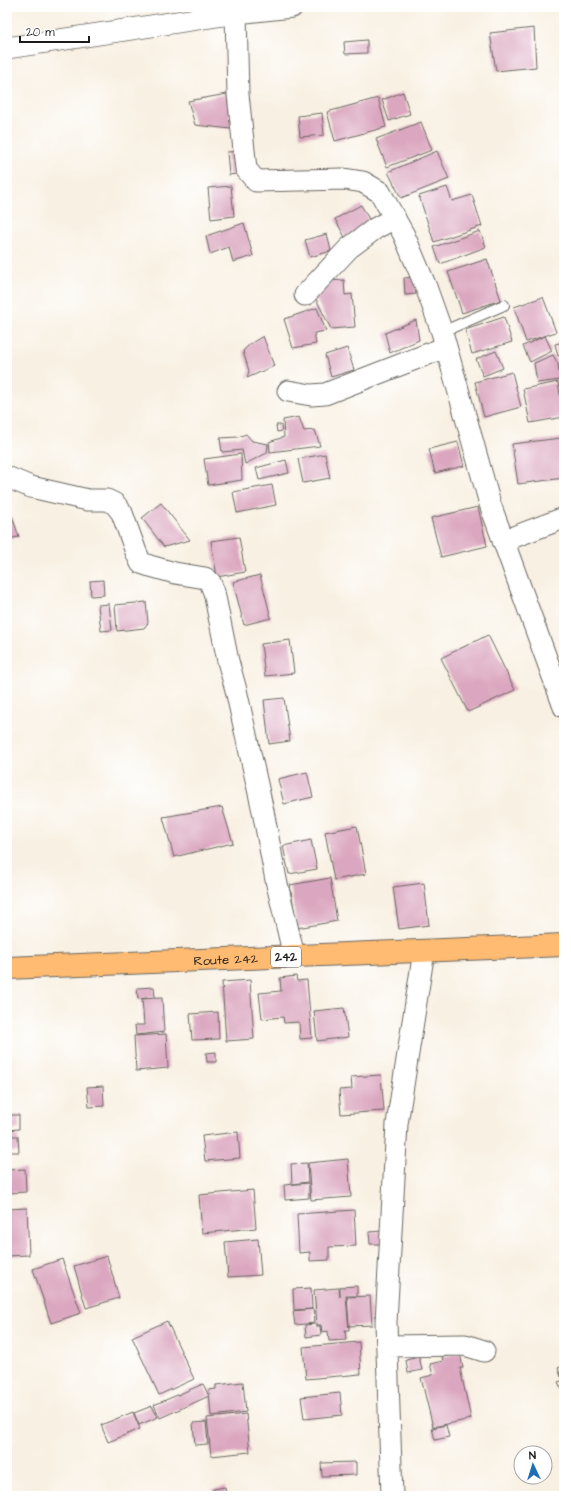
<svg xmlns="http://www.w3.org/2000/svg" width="571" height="1503" font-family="'Architects Daughter',sans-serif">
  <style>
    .building { fill: #dba7c0 }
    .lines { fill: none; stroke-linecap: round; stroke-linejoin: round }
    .lane-casing { stroke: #696661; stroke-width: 12 }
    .street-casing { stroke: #696661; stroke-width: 23 }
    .primary-casing { stroke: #696661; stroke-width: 24 }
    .lane { stroke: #fff; stroke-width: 10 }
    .street { stroke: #fff; stroke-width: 21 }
    .primary { stroke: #febb71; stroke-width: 22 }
    .labels { text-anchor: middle; stroke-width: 4; stroke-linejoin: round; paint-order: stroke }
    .shield { fill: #fff; stroke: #606060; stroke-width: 1 }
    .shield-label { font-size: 12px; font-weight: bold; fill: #1c1c1c }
    .street-label { font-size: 13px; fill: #1c1c1c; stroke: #fff }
  </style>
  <rect width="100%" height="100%" fill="#fff"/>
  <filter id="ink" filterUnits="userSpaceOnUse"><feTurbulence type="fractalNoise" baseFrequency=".025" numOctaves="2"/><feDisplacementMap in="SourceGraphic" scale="8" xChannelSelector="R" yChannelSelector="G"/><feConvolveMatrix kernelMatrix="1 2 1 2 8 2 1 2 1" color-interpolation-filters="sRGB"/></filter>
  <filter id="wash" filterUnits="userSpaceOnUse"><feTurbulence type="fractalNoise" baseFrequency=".012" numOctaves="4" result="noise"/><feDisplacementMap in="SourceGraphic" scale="16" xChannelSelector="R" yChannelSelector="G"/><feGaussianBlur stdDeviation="0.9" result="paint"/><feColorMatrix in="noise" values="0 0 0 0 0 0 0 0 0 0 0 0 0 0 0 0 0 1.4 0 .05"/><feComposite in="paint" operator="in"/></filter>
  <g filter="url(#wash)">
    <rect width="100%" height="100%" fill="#f8f0e2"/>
    <g id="blocks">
      <path class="building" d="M534 28 536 67 496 71 490 33Z
        M367 40V53L345 54 344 42Z
        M403 92 410 114 389 121 382 100Z
        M227 94 231 129 195 125 188 101Z
        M378 98 386 127 335 141 327 112Z
        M322 113 324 135 300 137 298 116Z
        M421 122 432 150 387 167 376 139Z
        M243 151 245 173 229 175 227 152Z
        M437 151 449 179 401 198 388 172Z
        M231 186 234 216 211 219 208 188Z
        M447 187 452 201 472 195 482 226 434 242 419 196Z
        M361 205 373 226 347 241 335 219Z
        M244 223 253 256 233 262 229 247 210 254 206 236Z
        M480 231 486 247 440 264 434 247Z
        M327 234 331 251 310 257 305 240Z
        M487 259 501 300 462 313 448 272Z
        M414 277 416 294 405 295 404 278Z
        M344 280 345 295 352 294 355 327 331 329 316 299 327 281Z
        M543 297 556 332 526 342 514 307Z
        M317 308 326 331 314 333 316 344 293 348 284 319Z
        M504 317 512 342 472 354 465 330Z
        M416 320 419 340 390 353 385 333Z
        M263 336 274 366 247 378 249 371 243 351 250 344Z
        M545 336 552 351 530 362 523 346Z
        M564 342V354L558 356 555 344Z
        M347 348 354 370 331 377 325 355Z
        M496 351 503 368 483 376 476 359Z
        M553 355 558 364 560 380 537 383 534 363Z
        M512 372 521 407 484 417 475 382Z
        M558 382 564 417 530 423 523 389Z
        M299 417 304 431 315 430 320 446 270 452 269 442 284 437 283 420Z
        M276 425H281L282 431 277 432Z
        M246 434 252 441 268 444 267 453 245 464 242 450 222 452 220 438 238 437Z
        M561 438 564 460V478L518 484 512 444Z
        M458 442 464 466 435 473 429 449Z
        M241 454 242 480 208 485 204 459Z
        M325 454 330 478 303 483 298 459Z
        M286 460 289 473 259 480 256 468Z
        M272 485 276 505 237 513 233 492Z
        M161 503 190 540 164 547 142 518Z
        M478 507 487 546 441 557 431 518Z
        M12 516 19 537 7 539V518Z
        M239 537 245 572 217 577 211 541Z
        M260 575 271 618 244 625 233 582Z
        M103 580 104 595 91 596 90 581Z
        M146 602 148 623 144 628 117 631 115 605Z
        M109 604 112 630 101 631 98 605Z
        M488 635 515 690 468 712 441 658Z
        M290 640 294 673 265 676 261 644Z
        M284 698 290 741 269 744 264 700Z
        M307 772 313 797 284 804 278 779Z
        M222 807 233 843 174 857 163 817Z
        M357 826 366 874 334 880 325 832Z
        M311 840 317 869 289 874 283 846Z
        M330 878 337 921 297 928 290 885Z
        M424 883 429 925 399 929 393 887Z
        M296 976 297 981 307 980 312 1038 300 1039 299 1022 284 1023 283 1017 262 1019 259 993 281 991 280 978Z
        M250 980 254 1039 226 1041 222 982Z
        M154 987 155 997 138 999 137 988Z
        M162 998 164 1032 136 1035 135 1025H144L142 999Z
        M344 1008 348 1037 317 1041 314 1011Z
        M218 1012 219 1039 192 1040 190 1014Z
        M7 1027H8L11 1067H7Z
        M166 1034 168 1068 136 1071 134 1036Z
        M216 1052V1062H207L206 1053Z
        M381 1075 384 1111 341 1114 339 1090 352 1089 351 1077Z
        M103 1086 104 1106 89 1107 87 1087Z
        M7 1115H19V1129L8 1130Z
        M238 1132 240 1158 205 1161 202 1136Z
        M7 1136H18L19 1152H7Z
        M348 1159 351 1197 311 1200 308 1163Z
        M307 1163 308 1182 292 1184 291 1164Z
        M25 1169 26 1192 9 1193 8 1170Z
        M309 1183V1198L285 1200 284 1185Z
        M253 1190 256 1228 202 1233 199 1195Z
        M27 1208 29 1255 7 1256V1209Z
        M354 1210 356 1246 329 1247V1260L310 1261V1252L299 1253 297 1214Z
        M382 1231V1244H370L369 1232Z
        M258 1239 261 1275 228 1277 225 1242Z
        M107 1256 119 1298 86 1308 74 1266Z
        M62 1259 81 1313 51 1323 33 1269Z
        M357 1286V1296H346L349 1330H345L346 1340 329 1341 328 1331 322 1332 321 1325H317L314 1290 339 1288 340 1297V1287Z
        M311 1288 312 1309 294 1310 293 1289Z
        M370 1296 372 1325 349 1326 347 1297Z
        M313 1309 314 1323 295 1325 293 1311Z
        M167 1321 194 1379 159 1395 132 1337Z
        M316 1324V1326H320L321 1335 306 1337 305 1325Z
        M359 1342 361 1374 306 1379 303 1347Z
        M460 1353 463 1368H460L471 1419 433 1427 421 1378 433 1375 430 1364 443 1361 442 1357Z
        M419 1357 422 1370 408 1373 406 1360Z
        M564 1365V1375L561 1377 558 1368Z
        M564 1380V1394L558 1382Z
        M243 1382 246 1412 211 1416 209 1390 216 1389V1385Z
        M203 1384 209 1396 160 1418 154 1405Z
        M340 1393 342 1415 304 1419 301 1397Z
        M152 1406 158 1417 139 1425 134 1413Z
        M133 1412 140 1429 108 1442 101 1425Z
        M246 1414 250 1452 211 1456 207 1418Z
        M206 1422 208 1444 195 1445 193 1423Z
        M446 1425 449 1437 435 1440 432 1428Z
        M356 1462V1475L322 1476 321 1463Z
        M225 1487 226 1496H214L213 1489Z
        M564 1493V1496H548V1494Z"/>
    </g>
  </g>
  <g filter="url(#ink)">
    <use href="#blocks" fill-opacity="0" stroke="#696661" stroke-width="1"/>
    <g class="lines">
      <g class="lane-casing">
        <path id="lane" d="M442 332 504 305"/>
      </g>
      <g class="street-casing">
        <path id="street" d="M236 13 238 94 246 169 256 181 344 179 363 182 380 192 404 235 426 287 442 332 490 504 564 707
          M7 48 236 13 292 7
          M305 295 349 248 376 228 395 218
          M288 391 311 395 325 394 446 347
          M7 477 31 487 88 500H107L115 504 122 513 136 552 141 563 150 566 175 573 205 578 210 582 214 592 228 661 236 690 263 811 276 880 294 956
          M503 541 564 518
          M387 1346 465 1345 484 1351
          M392 1496 386 1322 397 1124 424 951"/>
      </g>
      <g class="primary-casing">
        <g id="primary">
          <path id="s1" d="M7 968 564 945"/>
        </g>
      </g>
      <use href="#lane" class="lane"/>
      <use href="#street" class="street"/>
      <use href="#primary" class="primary"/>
    </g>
  </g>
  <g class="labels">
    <rect class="shield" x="271" y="947" width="30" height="20" rx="3"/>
    <g class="shield-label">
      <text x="286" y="961">242</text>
    </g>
    <g class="street-label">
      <text dy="5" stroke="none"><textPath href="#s1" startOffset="219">Route 242</textPath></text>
    </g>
  </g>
  <rect width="571" height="1503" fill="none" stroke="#fff" stroke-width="24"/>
  <g transform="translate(533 1465) rotate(356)"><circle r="19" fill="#ffffff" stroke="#a4a4a4"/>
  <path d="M0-3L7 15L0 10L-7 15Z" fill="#1f6fb2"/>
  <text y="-6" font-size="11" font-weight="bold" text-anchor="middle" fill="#1c1c1c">N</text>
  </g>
  <path d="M20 36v6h69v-6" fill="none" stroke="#1c1c1c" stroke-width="2"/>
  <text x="26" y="36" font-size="12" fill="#1c1c1c" stroke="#ffffff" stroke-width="3" paint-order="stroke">20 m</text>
</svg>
